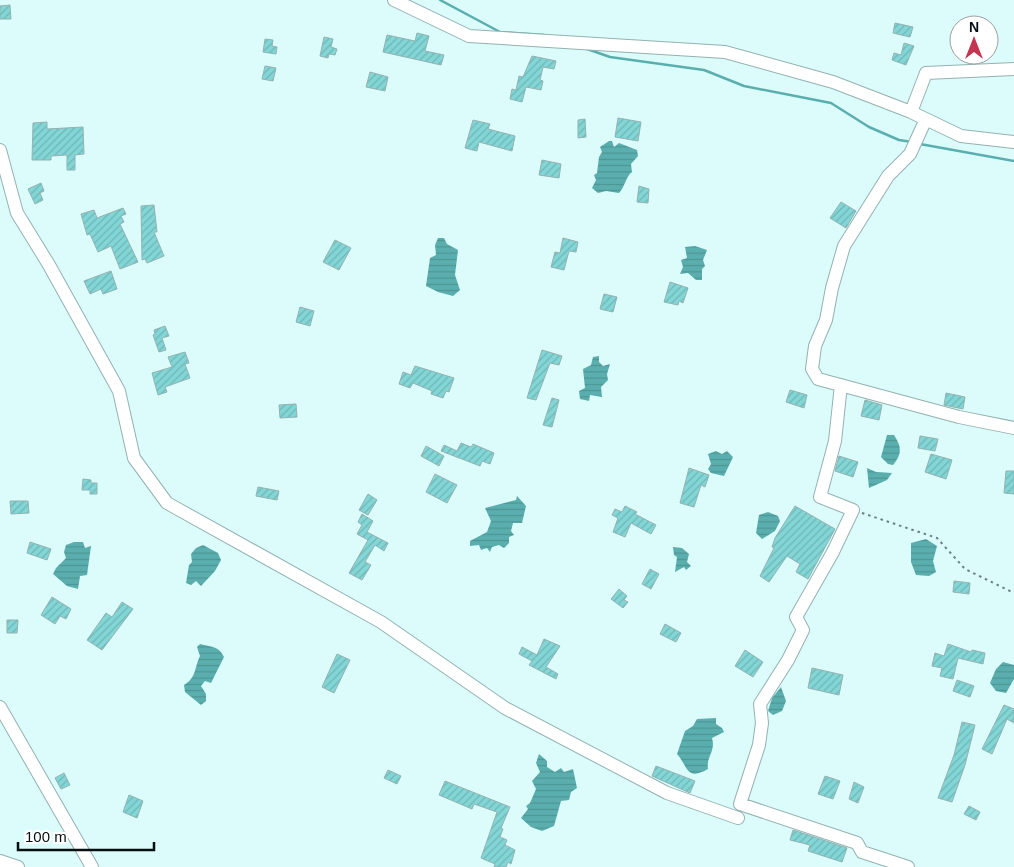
<svg xmlns="http://www.w3.org/2000/svg" width="1014" height="867" font-family="Helvetica,sans-serif">
  <style>
    .water { fill: url(#water-rules) }
    .lines { fill: none; stroke-linecap: round; stroke-linejoin: round }
    .stream { stroke: #5aafae; stroke-width: 2.5 }
    .building { fill: url(#building-hatch); stroke: #93b2b1 }
    .minor-casing { stroke: #93b2b1; stroke-width: 14 }
    .path { stroke: #6a7f7e; stroke-width: 2; stroke-dasharray: 2.5 4; stroke-linecap: butt }
    .minor { stroke: #fff; stroke-width: 12 }
  </style>
  <defs>
    <pattern id="water-rules" width="6" height="5" patternUnits="userSpaceOnUse" patternTransform="scale(1.25)"><rect width="6" height="5" fill="#5aafae"/><path d="M0 2.5h6" fill="none" stroke="#4d9594"/></pattern>
    <pattern id="building-hatch" width="6" height="6" patternUnits="userSpaceOnUse" patternTransform="scale(1.25)"><rect width="6" height="6" fill="#82d6d5"/><path d="M-1 1l2-2M0 6l6-6M5 7l2-2" fill="none" stroke="#6fb6b6"/></pattern>
  </defs>
  <rect width="100%" height="100%" fill="#dbfcfb"/>
  <path class="water" d="M609 141H612L614 147 619 143 637 150 638 156 631 164 632 172C626 176 625 187 619 193L606 191 598 193 592 188 596 180 594 175 597 173 599 157 602 152 600 147Z
    M438 238H444L447 244 458 250 455 275 460 290 453 296 438 292 426 286 430 258 436 255 435 245Z
    M695 246 707 250 703 260 705 266 702 269V280H696L688 273 680 274 683 267 681 260 687 258 685 247Z
    M599 356V362L603 366 610 364 607 374 608 380 601 387 602 397 590 395 589 401 580 399 579 391 585 388 583 369 591 365 593 357Z
    M887 435H894C902 447 902 454 893 465L888 464 881 457Z
    M716 451 722 454 727 451 733 457 724 476 711 473 708 469 711 464 708 454Z
    M867 468 876 472 892 473 887 480 869 488Z
    M517 496 526 506 522 523H513L511 531 514 535 509 537V543L504 548 499 545 492 547 490 552 487 548 481 550 479 545 470 546V541L487 532 491 521 485 508 516 500Z
    M768 512 778 516 780 521 775 531 762 539 756 533 759 515Z
    M926 539 937 546 933 561 936 572 929 576 916 575 911 562V543Z
    M74 542H83L85 548 91 546 87 575 80 576 78 589 67 586 53 574 56 568 66 558 64 552 66 545Z
    M203 545 218 553 221 560 215 571 201 586 196 581 191 585 186 583 189 565 192 562 191 554 196 548Z
    M673 547 682 548 689 554 687 562 691 566 686 570 684 567 675 572 677 557 674 555Z
    M200 644C211 647 219 646 224 657L211 683 205 681 201 686 206 694V701L201 705 185 692 184 685C197 677 194 668 200 656L197 647Z
    M1003 662 1014 665V679L1006 693 996 691 990 683 996 669Z
    M781 687 786 701 782 711 773 715 768 711 772 698Z
    M716 718V724L722 728 724 732 712 738C716 751 706 757 708 769 686 781 689 768 677 754L685 731 693 726 697 719Z
    M539 754 547 761V767L555 772 561 768 564 772 573 769 577 788 571 792 569 800 561 801 554 826 542 831 531 827 521 818 528 809 526 806 530 803 536 789 532 781 540 772 536 763Z"/>
  <g class="lines">
    <path class="stream" d="M440 0 500 32 544 35
      M587 49 610 57 704 70 744 86 831 103 869 127 899 140 912 142
      M920 144 1014 161"/>
  </g>
  <path class="building" d="M10 5 11 19H0V6Z
    M895 23 913 27 910 37 893 33Z
    M417 33 429 36 425 51 444 55 441 65 383 52 387 35 415 41Z
    M324 37 333 39 331 47 337 49 335 55 329 54 328 58 320 56Z
    M265 39 273 40 272 46 277 47 276 54 263 52Z
    M904 43 914 46 906 65 892 60 894 53 901 55Z
    M532 56 556 61 554 69 543 67 540 80 543 81 541 90 526 87 522 102 510 99 512 89 516 90 519 76 523 77Z
    M265 66 276 68 273 81 262 79Z
    M370 72 388 77 385 91 366 87Z
    M618 118 641 122 638 141 615 137Z
    M585 119 586 137 578 138V120Z
    M473 120 490 124 488 129 515 136 512 151 479 142 477 151 465 148Z
    M47 122V129L83 127 84 154 75 155V170H67V155L51 156V160H32L33 123Z
    M542 160 561 164 559 178 539 175Z
    M41 183 44 191 40 193 43 200 35 204 28 189Z
    M639 186 649 189 648 203 637 202Z
    M841 202 856 211 846 228 830 218Z
    M154 205 157 232H154L164 256 147 263 145 259 142 260 141 206Z
    M123 208 126 214 121 216 124 222 120 224 138 262 120 269 111 246 98 252 90 234 87 235 81 214 94 210 97 218Z
    M563 238 578 242 576 252 569 251 564 270 551 267 555 252 560 253Z
    M335 240 351 248 339 270 323 262Z
    M111 271 117 289 103 294 101 289 90 294 84 281Z
    M670 282 688 288 683 303 679 301 678 305 664 302Z
    M604 294 617 297 613 312 600 309Z
    M300 307 314 311 310 326 296 322Z
    M165 326 169 336 162 338 166 350 159 352 153 335 155 334 154 330Z
    M542 350 562 356 559 365 550 363 536 400 527 398Z
    M185 352 189 363 185 364 190 378 165 387 167 392 158 395 152 373 172 367 168 357Z
    M415 366 454 378 449 392 446 391 443 398 431 394 432 391 413 383 410 388 399 384 403 372 411 375Z
    M790 390 807 395 804 408 786 402Z
    M946 393 965 397 963 409 944 405Z
    M552 398 559 400 552 427 543 425Z
    M865 400 882 405 879 420 861 416Z
    M296 404 297 417 280 418 279 405Z
    M920 436 938 439 935 451 918 448Z
    M461 443 471 447 473 444 494 453 490 464 482 461 480 466 441 451 444 445 457 451Z
    M426 446 444 456 439 466 421 456Z
    M931 454 952 460 946 479 925 472Z
    M839 456 858 462 853 477 835 471Z
    M689 468 709 475 705 487 701 485 694 507 680 503Z
    M1006 471H1014V494L1004 493Z
    M435 474 457 485 447 503 426 492Z
    M83 479 91 480V483H97V494H90V490H82Z
    M258 487 279 491 277 500 256 496Z
    M368 494 377 500 368 515 359 510Z
    M10 501H28L29 513 11 514Z
    M625 506 637 512 635 514 656 525 651 534 631 523 625 537 613 532 618 518 612 515 615 509 622 512Z
    M795 506 835 529 808 579 796 572 800 564 787 556 769 582 760 576 774 548 772 547 775 538Z
    M362 514 373 521 367 532 388 543 384 551 375 545 365 562 371 565 362 580 349 573 368 540 357 534 362 525 358 522Z
    M30 542 51 549 47 560 27 553Z
    M650 569 659 574 651 589 642 584Z
    M954 581 970 583 969 594 953 592Z
    M619 589 627 596 624 600 628 602 623 608 611 599Z
    M52 597 71 609 66 619 60 616 55 624 41 615Z
    M122 602 133 609 102 650 87 640 106 613 112 617Z
    M7 620H18L17 633H7Z
    M665 624 681 633 676 642 660 634Z
    M544 639 560 646 546 667 558 674 556 679 529 665 532 661 519 654 522 647 537 655Z
    M948 644 971 652 972 650 985 653 983 664 958 658 953 679 940 676 942 668 932 666 935 653 944 656Z
    M745 650 763 662 753 677 735 666Z
    M337 654 350 660 334 693 322 687Z
    M812 668 843 675 839 695 808 688Z
    M957 680 974 686 970 697 953 691Z
    M1004 705 1014 709V723L1007 719 992 754 982 749Z
    M962 722 975 725 965 765 952 802 938 798 954 755Z
    M656 766 695 781 690 793 652 776Z
    M388 770 401 776 397 784 384 778Z
    M64 773 70 785 61 789 55 778Z
    M825 776 840 781 833 799 818 794Z
    M445 781 510 807 501 828 503 829 500 837 507 840 505 845 515 850 511 864 508 862 506 867H494L495 864 481 858 497 812 474 804 472 809 439 795Z
    M854 782 864 787 858 803 849 799Z
    M129 795 143 801 137 818 123 812Z
    M969 806 980 812 976 820 964 814Z
    M793 830 847 848 842 862 808 851 810 845 790 840Z"/>
  <g class="lines">
    <g class="minor-casing">
      <path id="minor" d="M394 0 469 36 725 52 833 82 911 112 961 136 1014 142
        M911 112 926 73 1014 69
        M926 119 910 154 888 176 844 246 832 288 826 320 815 346 812 369 818 379 959 417 1014 428
        M0 150 17 213 49 265 119 391 134 458 167 503 381 622 505 708 667 793 738 818
        M841 385 835 441 820 497 853 510 833 552 796 617 803 630 788 660 760 704 762 723 759 745 740 804 857 843 862 852 908 867
        M0 707 92 867
        M0 861 18 867"/>
    </g>
    <path class="path" d="M862 513 937 538 965 569 1014 593"/>
    <use href="#minor" class="minor"/>
  </g>
  <g transform="translate(974 40)"><circle r="24" fill="#ffffff" stroke="#9b9f9f"/>
  <path d="M0-4L9 19L0 12L-9 19Z" fill="#c43450"/>
  <text y="-8" font-size="14" font-weight="bold" text-anchor="middle" fill="#050f0f">N</text>
  </g>
  <path d="M18 842v8h136v-8" fill="none" stroke="#050f0f" stroke-width="2.5"/>
  <text x="25" y="842" font-size="15" fill="#050f0f" stroke="#ffffff" stroke-width="4" paint-order="stroke">100 m</text>
</svg>
